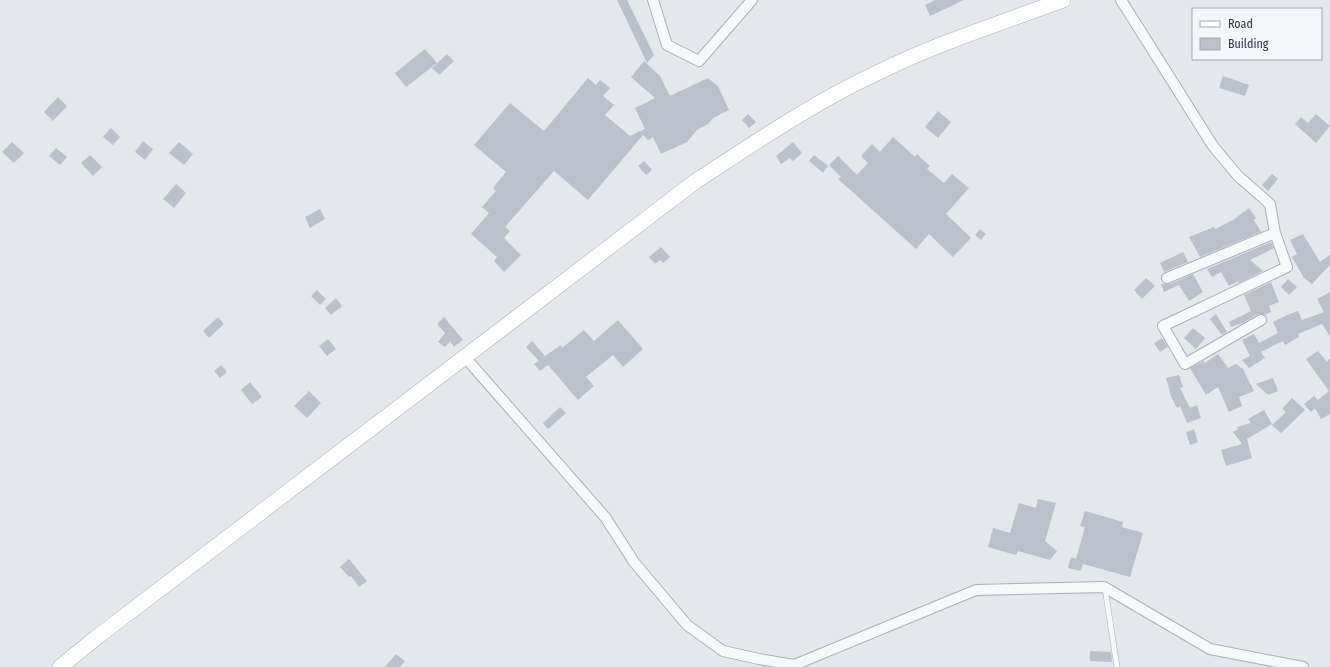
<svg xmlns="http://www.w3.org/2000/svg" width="1330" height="667" font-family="'Fira Sans Condensed',sans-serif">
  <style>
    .building { fill: #bbc0ca }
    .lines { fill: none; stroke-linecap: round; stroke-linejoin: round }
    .service-casing { stroke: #a9aeb7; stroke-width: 6 }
    .minor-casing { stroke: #a9aeb7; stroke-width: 12 }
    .secondary-casing { stroke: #a9aeb7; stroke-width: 16 }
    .service { stroke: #f7f8fa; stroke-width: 5 }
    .minor { stroke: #f7f8fa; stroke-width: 10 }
    .secondary { stroke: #fff; stroke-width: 15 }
  </style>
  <rect width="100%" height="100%" fill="#e4e7ec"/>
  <path class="building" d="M617 0H627L654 55 647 63Z
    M935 0H964L930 16 925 5Z
    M425 49 437 63 406 87 395 73Z
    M447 54 454 61 439 75 432 68Z
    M644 61 660 76 670 96 708 78 718 86 729 110 713 118 708 124 697 130 687 142 661 154 653 137 648 140 643 135 588 200 554 171 505 227 510 231 504 238 521 255 504 272 494 261 497 257 471 234 489 213 482 207 496 191 493 188 506 172 474 145 510 103 544 131 588 78 596 85 600 80 610 88 603 96 614 105 605 115 630 136 645 129 635 108 655 98 631 77Z
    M1223 76 1249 85 1245 96 1219 88Z
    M58 97 67 106 53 121 44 112Z
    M938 111 951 122 938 138 925 127Z
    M748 114 756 122 749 128 742 120Z
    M1316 114 1330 126 1316 143 1295 124 1301 117 1308 123Z
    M111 128 120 137 113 145 103 137Z
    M893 137 915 157 917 154 930 166 927 169 944 183 952 174 969 188 946 214 971 238 953 257 929 234 916 249 838 179 841 177 829 165 838 156 857 175 868 163 861 156 872 144 880 152Z
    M143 141 153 149 145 160 135 152Z
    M12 142 24 153 14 163 2 152Z
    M179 142 193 154 184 165 169 153Z
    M793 142 802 153 793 161 790 158 781 164 776 156Z
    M56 148 67 157 60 165 49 156Z
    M90 155 102 167 93 176 81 163Z
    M814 155 828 166 823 173 809 161Z
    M644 161 652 170 646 175 638 166Z
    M1272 174 1278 179 1268 191 1262 185Z
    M176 184 186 193 174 208 163 199Z
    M1249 208 1256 218 1254 220 1261 232 1200 257 1189 237 1214 227 1215 229 1233 220Z
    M320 209 325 219 310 228 305 217Z
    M980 229 986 234 981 240 975 235Z
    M1303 234 1320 262 1330 255V265L1312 284 1304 278 1292 257 1297 254 1290 240Z
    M1271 242 1274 248 1250 260 1263 271 1239 283 1238 281 1229 286 1221 272 1212 277 1207 269Z
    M661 247 670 257 663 263 660 260 655 264 649 257Z
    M1183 252 1188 262 1164 272 1160 263Z
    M1193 274 1203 292 1189 301 1179 285 1164 292 1161 284H1170Z
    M1146 278 1155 286 1142 299 1134 290Z
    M1288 279 1297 287 1289 295 1281 287Z
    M1271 282 1279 302 1269 306 1271 312 1265 315 1258 314 1243 323 1231 327 1229 322 1251 311 1244 295Z
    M317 290 326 299 320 305 311 296Z
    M1330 292V336L1322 324 1298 334 1299 337 1285 345 1283 341 1261 352 1265 358 1249 368 1242 360 1250 356 1242 340 1254 334 1259 343 1278 333 1273 322 1287 315 1298 311 1302 320 1324 312 1317 299Z
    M336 298 342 306 331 315 325 308Z
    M1216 314 1227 332 1222 335 1210 319Z
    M218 317 224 324 209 338 203 331Z
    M444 317 463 340 454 347 450 341 445 347 438 342 445 333 437 324Z
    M618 320 643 349 623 367 613 355 586 377 594 386 578 400 548 365 540 371 534 364 539 361 526 347 532 341 545 356 561 345 562 348 584 330 594 341Z
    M1193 328 1205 338 1196 349 1184 338Z
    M1162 338 1168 347 1160 352 1154 343Z
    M328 339 336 349 327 356 319 346Z
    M1318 351 1327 362 1330 358V414L1321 419 1315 408 1311 412 1304 404 1314 396 1318 400 1329 391 1306 359Z
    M1218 354 1228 368 1236 364 1243 369 1254 391 1239 397 1242 406 1229 412 1218 387 1206 395 1190 368 1204 361 1205 363Z
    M221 365 227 372 220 378 214 371Z
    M1179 375 1183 387 1180 388 1190 408 1197 405 1201 418 1187 423 1180 406 1177 408 1171 396 1166 378Z
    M1273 378 1278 391 1268 395 1256 384Z
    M250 382 262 397 252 404 241 390Z
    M309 391 321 403 307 418 294 406Z
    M1292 398 1305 410 1281 433 1272 425 1286 412 1282 409Z
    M560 407 566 413 548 429 543 423Z
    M1264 410 1272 424 1247 439 1252 458 1226 466 1221 450 1242 444 1233 432 1238 429 1237 427 1251 423 1248 419Z
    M1194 429 1198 442 1190 445 1186 432Z
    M1038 499 1056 503 1045 541 1057 551 1050 560 1018 551 1016 555 988 547 993 528 1010 533 1019 503 1036 508Z
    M1085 511 1123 522 1122 527 1143 533 1130 577 1083 564 1081 571 1068 568 1071 557 1076 559 1085 527 1080 526Z
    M349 559 367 581 359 587 351 576 349 577 340 567Z
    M1090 651 1111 652 1112 662 1090 661Z
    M396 654 405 661 400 667H385Z"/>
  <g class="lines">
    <g class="service-casing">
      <path id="service" d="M1105 588 1117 667"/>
    </g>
    <g class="minor-casing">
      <path id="minor" d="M653 0 667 45 699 61 752 0
        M1121 0 1213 146 1238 176 1270 204 1275 233 1287 267 1163 326 1185 364 1261 320
        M1167 278 1275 233
        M464 356 605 517 634 562 687 625 723 651 759 659 794 665 976 590 1104 587 1210 649 1303 667"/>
    </g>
    <g class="secondary-casing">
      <path id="secondary" d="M60 667 97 637 696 181C756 142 814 102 879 72 938 43 1001 23 1063 0"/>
    </g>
    <use href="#service" class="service"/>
    <use href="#minor" class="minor"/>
    <use href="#secondary" class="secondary"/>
  </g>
  <rect x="1192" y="8" width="130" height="52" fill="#f4f6f9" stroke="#a4a8b1"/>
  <rect x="1200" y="21" width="20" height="6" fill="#ffffff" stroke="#a4a8b1"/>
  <text x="1228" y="28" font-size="12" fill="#2b3445">Road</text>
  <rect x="1200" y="38" width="20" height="12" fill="#bbc0ca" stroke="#a4a8b1"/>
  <text x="1228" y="48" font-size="12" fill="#2b3445">Building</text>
</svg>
